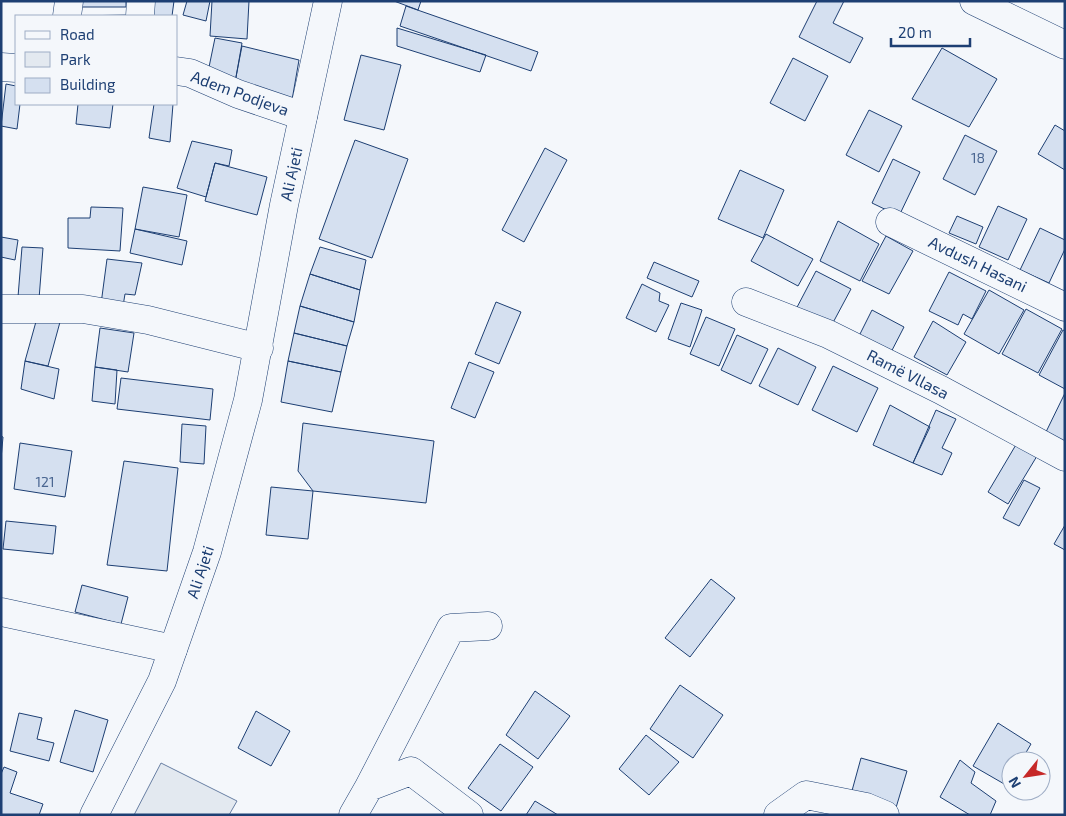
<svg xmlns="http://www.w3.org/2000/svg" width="1066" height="816" font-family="'Exo 2',sans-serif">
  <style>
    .green { fill: #e3e9f0; stroke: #687fa3 }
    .building { fill: #d5e0f0; stroke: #1d3f73 }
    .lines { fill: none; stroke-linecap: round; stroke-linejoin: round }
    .minor-casing { stroke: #1d3f73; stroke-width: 29 }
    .major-casing { stroke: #1d3f73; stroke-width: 29 }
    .minor { stroke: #f4f7fb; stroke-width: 28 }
    .major { stroke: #f4f7fb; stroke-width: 28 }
    .labels { text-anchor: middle; stroke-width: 4; stroke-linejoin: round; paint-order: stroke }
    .number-label { font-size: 14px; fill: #4b6792 }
    .street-label { font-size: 16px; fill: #1d3f73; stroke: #f4f7fb }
  </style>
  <rect width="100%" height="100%" fill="#f4f7fb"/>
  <path class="green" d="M161 763 237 801 229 815H134Z"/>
  <path class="building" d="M79 1H126V7H79Z
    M149 1H174L172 16H147Z
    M187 1H210L206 21 183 15Z
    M212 1H249L247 39 210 36Z
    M394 1H421L418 10Z
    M817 1H844L833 23 863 38 850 63 799 37Z
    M406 6 538 52 531 71 400 26Z
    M126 15V16H79Z
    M397 28 486 55 480 72 397 46Z
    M215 38 242 43 235 83 208 72Z
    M242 46 299 60 292 100 234 87Z
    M942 48 997 79 969 127 912 99Z
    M361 55 401 65 384 130 344 120Z
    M793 58 828 76 805 121 770 103Z
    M6 84 16 86V104H20L17 129 1 126Z
    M78 104H113L110 128 76 124Z
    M154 104H173L170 142 149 138Z
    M869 110 902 126 879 172 846 155Z
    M1055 125 1065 131V170L1038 154Z
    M965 135 997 151 975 195 943 179Z
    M355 140 408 159 372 258 319 239Z
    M192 141 232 150 229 166 215 163 206 197 177 188Z
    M545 148 567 160 524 242 502 230Z
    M893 159 920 172 899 216 872 203Z
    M215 163 267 177 257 215 205 201Z
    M740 170 784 190 763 238 718 219Z
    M143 187 187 195 179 237 135 229Z
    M998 206 1027 219 1008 260 979 247Z
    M91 207 123 208 120 251 68 248V218H90Z
    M957 216 983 227 976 244 949 233Z
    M838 221 879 244 860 281 820 261Z
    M1040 228 1065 240V249L1049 283 1020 270Z
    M135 229 187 241 182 265 130 253Z
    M766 234 813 259 798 286 751 261Z
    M886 236 913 251 889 294 862 281Z
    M1 237 18 240 15 260 1 257Z
    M22 247 43 248 39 299 18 297Z
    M320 247 366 260 360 290 310 274Z
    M107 259 142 263 135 295 125 294 123 306 101 304Z
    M654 262 699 281 692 297 647 278Z
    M816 271 851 289 828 332 794 313Z
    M949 272 986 291 972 319 963 314 958 325 929 311Z
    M310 274 360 290 354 322 300 306Z
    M642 284 660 293 659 301 669 305 656 332 626 318Z
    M989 290 1024 310 999 354 964 334Z
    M496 302 521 312 499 364 475 354Z
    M681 303 702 310 690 347 668 339Z
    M300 306 354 322 347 346 294 333Z
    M1026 309 1062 329 1038 373 1002 354Z
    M872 310 904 327 887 360 855 344Z
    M706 317 735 329 719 366 690 354Z
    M37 318 60 322 48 366 25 361Z
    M933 321 966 342 947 375 914 357Z
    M100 328 134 333 128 372 95 367Z
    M1063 330 1065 331V389L1039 375Z
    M294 333 347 346 341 372 288 361Z
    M737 335 768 349 751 384 721 370Z
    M778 348 816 367 798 405 759 386Z
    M25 361 59 369 54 399 21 389Z
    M288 361 341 372 332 412 281 402Z
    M469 362 494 372 475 418 451 408Z
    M833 366 878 388 857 432 812 410Z
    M95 367 117 370 115 404 92 401Z
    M121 378 213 389 210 420 117 409Z
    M1065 393V446L1045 434Z
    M890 405 930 427 913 463 873 445Z
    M936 410 956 419 942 448 952 453 942 475 913 463Z
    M303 423 434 441 426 503 313 491 298 471Z
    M182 424 206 426 204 464 180 462Z
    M1 436 3 437 1 459Z
    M20 443 72 451 65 497 14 489Z
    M1017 443 1037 456 1008 504 988 492Z
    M124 461 178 468 167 571 107 565Z
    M1024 480 1040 488 1019 526 1003 518Z
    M271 487 313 491 308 539 266 535Z
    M6 521 56 526 53 554 3 549Z
    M1065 525V550L1054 544Z
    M711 579 735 598 690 657 665 638Z
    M82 585 128 597 121 624 75 612Z
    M680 685 723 715 693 758 650 729Z
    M535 691 570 716 538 759 506 735Z
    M75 710 108 720 93 772 60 762Z
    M256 711 290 731 271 766 238 748Z
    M19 713 42 718 37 739 54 743 49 761 10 751Z
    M998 723 1031 744 1021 761H1011V776L1006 785 973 766Z
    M646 735 679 762 649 795 619 769Z
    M500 744 533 767 501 811 468 788Z
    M861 758 907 771 895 811 850 798Z
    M960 760 975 772 971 783 996 801 990 815H970L940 797Z
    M4 767 17 772 10 793 43 804 39 815H1V774Z
    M535 801 558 815H526Z"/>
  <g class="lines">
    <g class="minor-casing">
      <path id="minor" d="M974 1 1065 45
        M67 16 69 1
        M140 16 141 1
        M1 67 16 68
        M176 71 190 73 238 94 303 116
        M890 222 1065 307
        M746 302 828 334 941 390 1065 457
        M1 309H83L148 320 259 348
        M1 612 173 649
        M369 787 451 628 488 626
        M353 815 369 787 411 771 469 815
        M778 815 806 795 866 807 885 815"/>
    </g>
    <g class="major-casing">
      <path id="major" d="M94 815 162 681 207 552 248 400 284 205 328 1"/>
    </g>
    <use href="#minor" class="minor"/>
    <use href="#major" class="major"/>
  </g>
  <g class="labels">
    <g class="number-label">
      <text x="978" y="163">18</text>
      <text x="45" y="487">121</text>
    </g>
    <g class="street-label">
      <text transform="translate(240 93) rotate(20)" y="6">Adem Podjeva</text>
      <text transform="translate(291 174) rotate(-78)" y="6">Ali Ajeti</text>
      <text transform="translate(978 264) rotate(26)" y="6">Avdush Hasani</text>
      <text transform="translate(908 374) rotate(27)" y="6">Ramë Vllasa</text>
      <text transform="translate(200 572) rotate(-72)" y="6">Ali Ajeti</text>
    </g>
  </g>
  <rect width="1066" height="816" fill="none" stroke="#1d3f73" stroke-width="5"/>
  <rect x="15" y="15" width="162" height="90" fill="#f4f7fb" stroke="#9eadc5"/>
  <rect x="25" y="31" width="25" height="8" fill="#f4f7fb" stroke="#9eadc5"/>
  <text x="60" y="40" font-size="15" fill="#1d3f73">Road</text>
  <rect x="25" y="52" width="25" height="15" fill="#e3e9f0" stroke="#9eadc5"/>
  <text x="60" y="65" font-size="15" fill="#1d3f73">Park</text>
  <rect x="25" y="78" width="25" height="15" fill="#d5e0f0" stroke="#9eadc5"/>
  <text x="60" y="90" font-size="15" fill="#1d3f73">Building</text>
  <g transform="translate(1026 776) rotate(240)"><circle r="24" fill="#f4f7fb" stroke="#9eadc5"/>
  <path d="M0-4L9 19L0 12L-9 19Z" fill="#c62828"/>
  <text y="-8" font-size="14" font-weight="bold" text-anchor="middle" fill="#1d3f73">N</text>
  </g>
  <path d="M891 38v8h79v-8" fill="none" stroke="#1d3f73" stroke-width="2.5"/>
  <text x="898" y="38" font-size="15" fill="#1d3f73" stroke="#f4f7fb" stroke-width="4" paint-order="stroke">20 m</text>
</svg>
